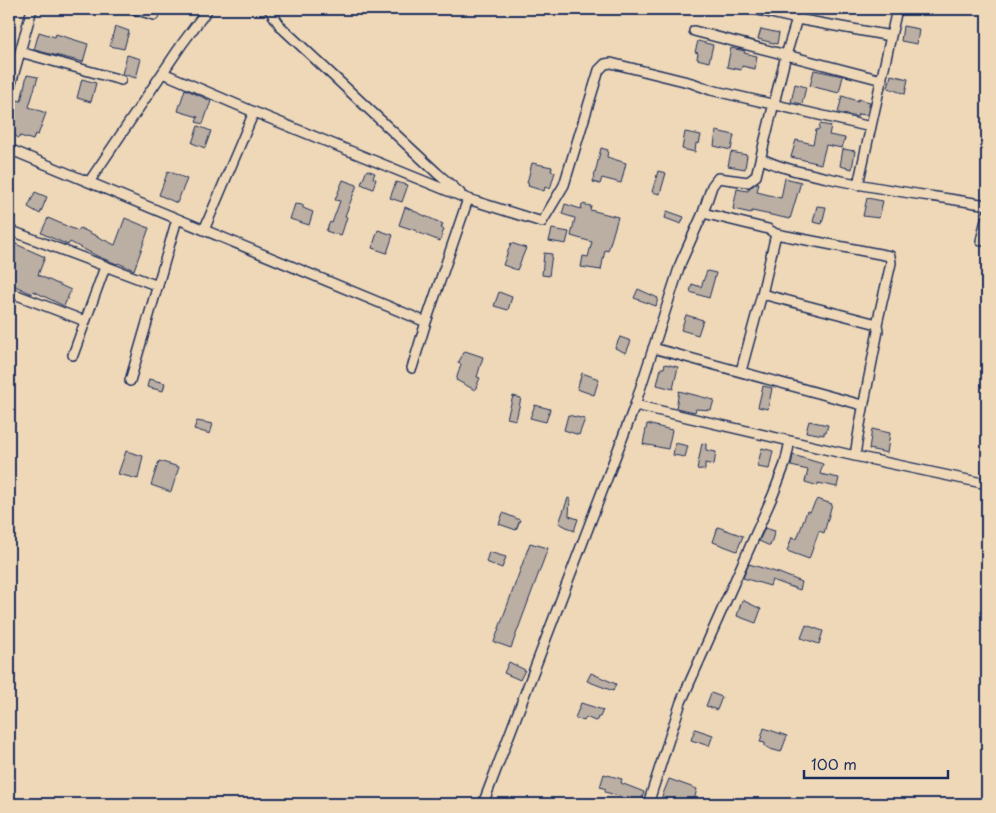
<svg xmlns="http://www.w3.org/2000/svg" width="996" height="813" font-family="'Playpen Sans',sans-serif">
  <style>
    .building { fill: #bbaea2; stroke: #1b2f5e }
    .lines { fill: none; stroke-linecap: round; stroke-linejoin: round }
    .minor-casing { stroke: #1b2f5e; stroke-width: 12 }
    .minor { stroke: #efd8b8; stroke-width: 9 }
  </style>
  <rect width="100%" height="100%" fill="#efd8b8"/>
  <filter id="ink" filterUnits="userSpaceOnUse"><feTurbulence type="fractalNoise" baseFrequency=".02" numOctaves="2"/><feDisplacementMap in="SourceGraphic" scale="10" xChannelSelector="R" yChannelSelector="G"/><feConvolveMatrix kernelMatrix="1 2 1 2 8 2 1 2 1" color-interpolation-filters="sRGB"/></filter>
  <g filter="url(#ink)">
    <path class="building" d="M115 26 129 31 124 49 110 46Z
      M903 26 919 29 917 44 901 41Z
      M761 29 779 33 777 44 758 39Z
      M39 32 55 37 56 34 88 44 83 62 34 50Z
      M698 41 713 45 709 62 697 59 698 53 695 52Z
      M731 48 745 51 744 53 757 56 755 69 742 66 741 70 727 67Z
      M127 55 141 59 136 78 122 74Z
      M814 70 843 76 839 93 810 86Z
      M27 75 38 77 29 107 46 113 38 135 35 134 33 140 20 136 19 138 9 133V112L13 99 21 101Z
      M891 75 908 79 905 94 888 88Z
      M82 79 96 83 91 102 77 98Z
      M795 84 806 87 802 104 791 102Z
      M185 89 211 101 203 124 196 122 198 117 178 111Z
      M842 96 858 101V99L870 102 867 115 858 114 857 117 838 113Z
      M820 124 831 126 829 135 845 138 842 148 826 145 821 164 791 157 796 140 813 144 816 130 819 129Z
      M198 126 211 131 205 148 192 143Z
      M716 131 734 135 731 150 714 146Z
      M685 132 701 135 699 144 696 143 695 152 682 149Z
      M601 148 608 150 607 157 626 163 621 183 602 178 600 184 593 182Z
      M843 149 855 151 852 169 840 166Z
      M731 152 747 155 745 169 728 166Z
      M532 163 552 167 551 171 555 172 550 189 545 187 544 191 528 186 529 183H527Z
      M367 170 375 173 373 178 376 179 373 189 361 184Z
      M168 171 187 179 177 203 159 195Z
      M658 171 666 173 660 194 652 192Z
      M785 178 801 182 790 219 752 211 751 213 733 209 737 189 748 191 749 188 757 183H759L757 192 781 198Z
      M343 180 357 185 345 216 347 217 341 236 326 231 330 222 332 223 340 201 335 200Z
      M396 182 408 185 402 202 390 198Z
      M35 192 47 197 40 214 28 207Z
      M867 198 883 201 879 218 863 216Z
      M295 204 303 205V208L313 212 309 225 290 219Z
      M565 204 581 209 582 204 591 206 590 210 618 217 608 251 605 250 601 270 581 267 583 256 588 257 592 242 571 236 575 218 562 214Z
      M817 206 826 207 822 224 813 222Z
      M405 207 443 224 441 228 444 229 440 241 417 232V231L399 225Z
      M667 211 684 217 681 224 665 218Z
      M48 218 78 231 80 228 115 245 125 218 149 228 134 270 118 263 117 264 99 257 70 242 68 245 41 233Z
      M552 229 569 232 566 244 549 241Z
      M378 230 393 235 387 253 372 248Z
      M9 241 45 257 38 275 71 290 64 306 33 291 32 294 9 283Z
      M511 243 526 248 517 270 503 265Z
      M544 253 552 254 549 276 542 275Z
      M707 271 716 273 709 298 690 292 692 284 701 287Z
      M638 289 658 298 656 306 634 298Z
      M499 292 512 297 508 310 494 306Z
      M686 315 703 320 698 335 681 330Z
      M620 337 631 341 626 353 615 348Z
      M465 351 483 357 477 377 480 378 475 390 456 380 461 364 458 363Z
      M665 364 678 367 673 389 657 385 661 368H664Z
      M582 373 599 379 594 395 577 389Z
      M149 379 165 383 163 391 147 387Z
      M763 386 772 388 768 409 758 407Z
      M679 391 714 400 711 410 696 409 695 412 676 408Z
      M513 396 521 398 516 420 507 418Z
      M535 405 550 409 546 422 530 418Z
      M568 415 585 419 579 435 564 430Z
      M197 421 213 424 210 434 194 429Z
      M809 421 828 425 826 432H824V435L806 432Z
      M647 424 672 430 668 449 643 444Z
      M872 429 890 433 887 453 869 449Z
      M675 443 688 446 685 457 673 455Z
      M702 443 706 444V450L716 452 714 465 705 463V470L697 469Z
      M762 448 773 451 769 469 757 467Z
      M126 451 143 456 138 479 118 474Z
      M793 455 823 464 820 474 839 478 837 487 818 483V486L805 482 808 470 791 466Z
      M159 461 179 467 171 492 151 485Z
      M568 498 570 499 569 516 578 519 574 531 559 523Z
      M817 499 832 504 824 533 819 531 809 559 787 551 792 537 797 539 807 511 810 512Z
      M503 513 520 520 516 530 499 524Z
      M718 527 743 536 737 551 713 542Z
      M765 528 775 531 770 546 759 541Z
      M530 543 548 548 511 648 494 642Z
      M489 552 506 557 502 568 486 562Z
      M749 564 779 573 802 582 800 590 772 580 770 586 743 578Z
      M742 600 761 609 756 623 737 616Z
      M806 625 823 631 819 644 801 638Z
      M509 662 525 670 520 680 504 673Z
      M591 673 616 684 613 691 587 681Z
      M711 693 722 697 717 710 706 706Z
      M581 703 603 710 600 717H598L597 720 595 721 586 717 584 721 575 718Z
      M764 728 787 736 781 752 770 749 765 746V743L760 742Z
      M695 729 713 735 709 746 691 740Z
      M604 774 622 779 621 783 644 792 640 804 621 800 622 797 605 792 606 789 600 787Z
      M669 779 697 789 693 804H659Z"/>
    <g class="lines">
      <g class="minor-casing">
        <path id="minor" d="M134 9 154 15
          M269 9 281 27 437 173 460 193
          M754 9 797 19 891 36
          M694 31 882 80
          M20 52 121 80
          M163 73 254 112 468 199 542 222 564 185 599 70 605 64 611 63 692 83 711 90 871 127
          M9 91 32 9
          M9 149 426 322
          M762 159C783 169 805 173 828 178 880 190 934 196 987 205
          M89 182 182 44 208 9
          M858 185 897 9
          M703 213 768 229 776 234 890 256 891 263 877 324 878 331C870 373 861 414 855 456
          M9 230 158 286
          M204 230 254 112
          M981 241 987 215
          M9 292 85 321
          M762 294 877 324
          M653 348 862 405
          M73 355 105 267
          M412 368 426 322 468 199
          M741 371 762 294 776 234
          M130 381 177 219
          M635 405 855 456 987 484
          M483 804 635 405 681 262 703 213 712 186 718 178 748 182 756 176 786 55 800 9
          M648 804 681 702 773 495 785 464 790 441"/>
      </g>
      <use href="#minor" class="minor"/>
    </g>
  </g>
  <rect width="996" height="813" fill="none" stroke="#efd8b8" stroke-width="30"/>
  <rect x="15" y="15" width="966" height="783" fill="none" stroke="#1b2f5e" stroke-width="2" filter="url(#ink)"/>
  <path d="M804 770v8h144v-8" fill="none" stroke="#1b2f5e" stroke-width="2.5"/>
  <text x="811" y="770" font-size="15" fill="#1b2f5e" stroke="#efd8b8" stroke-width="4" paint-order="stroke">100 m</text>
</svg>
